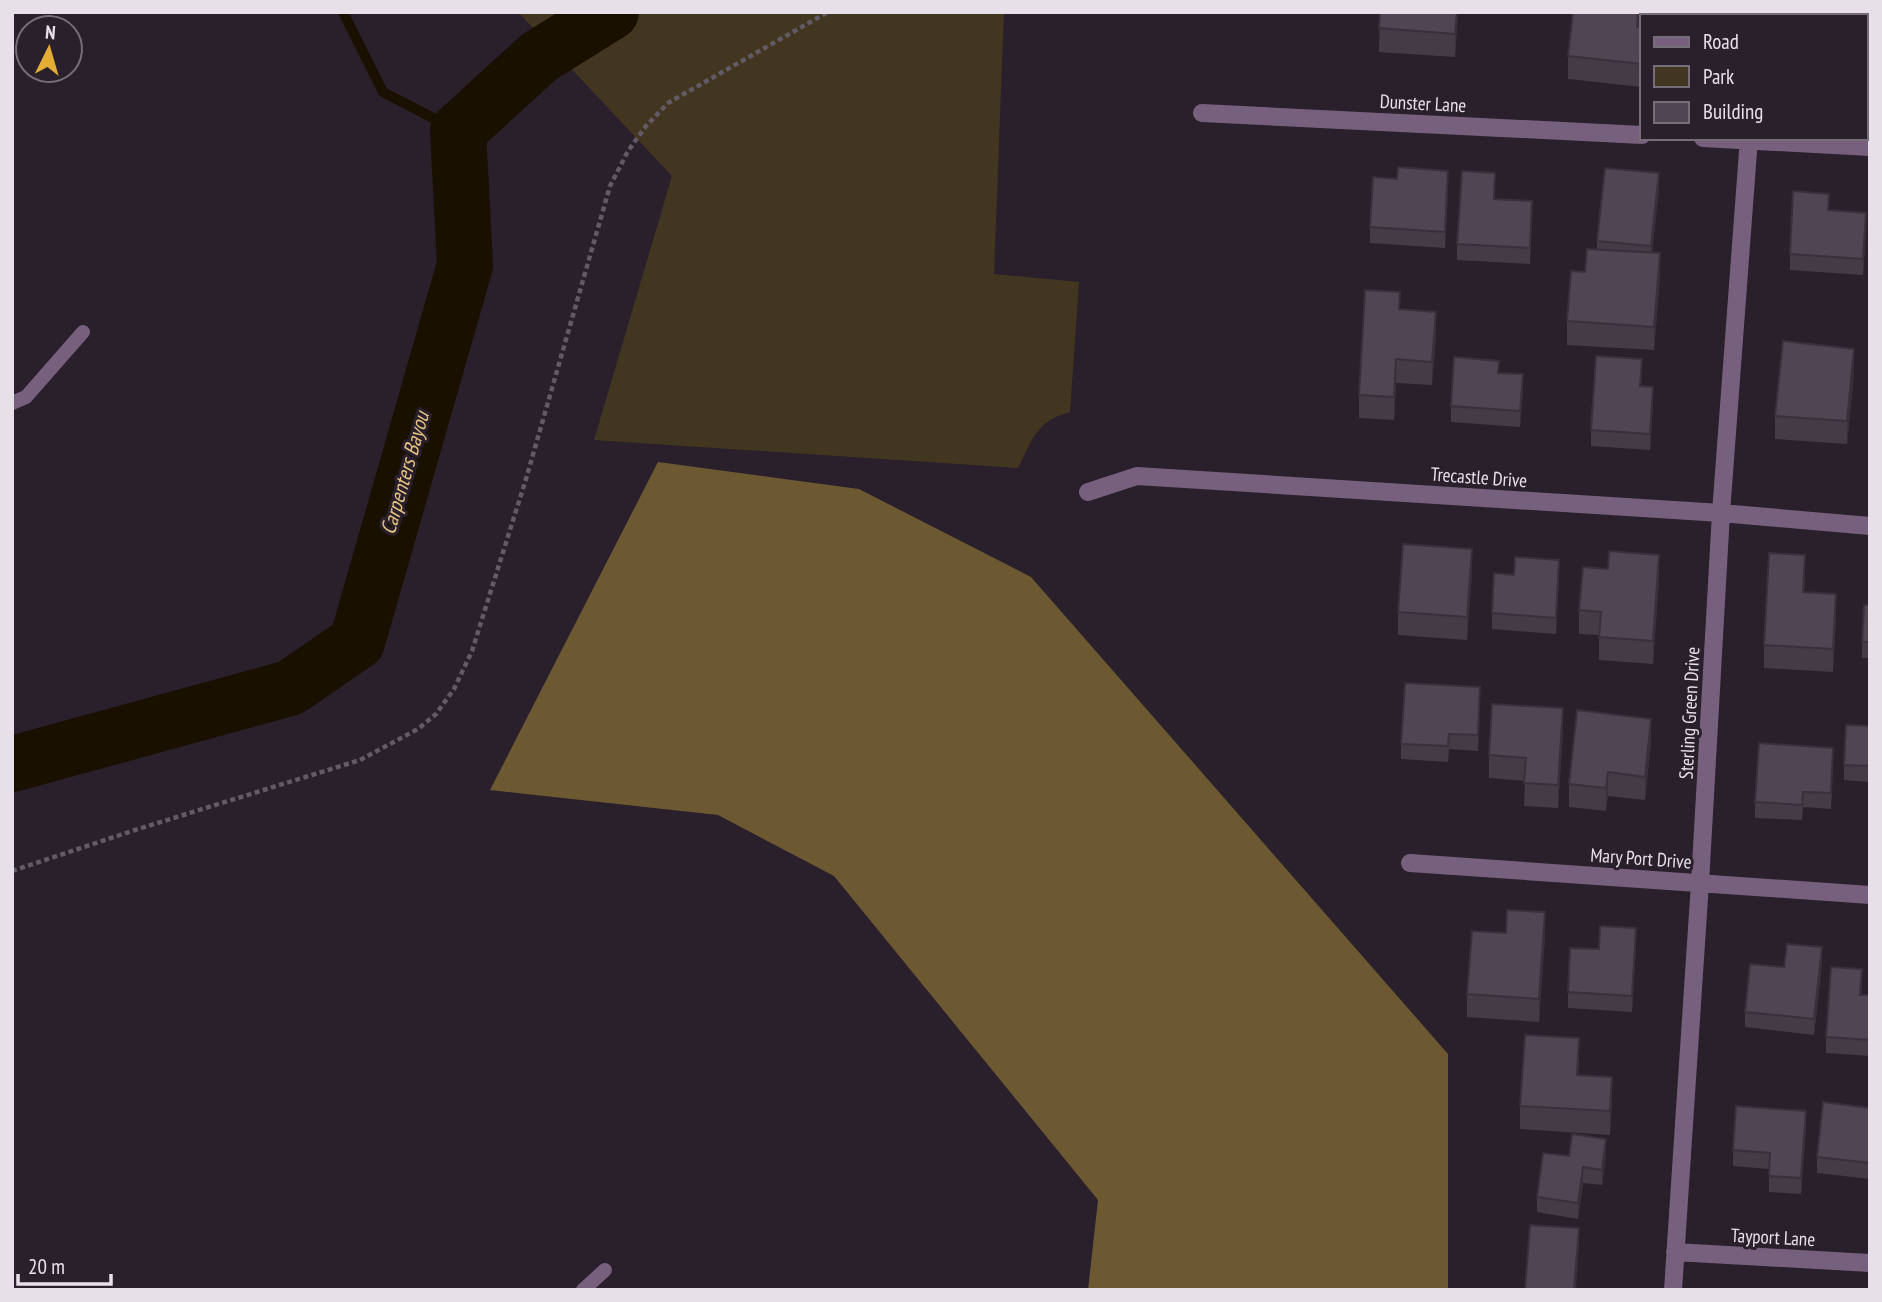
<svg xmlns="http://www.w3.org/2000/svg" width="1882" height="1302" font-family="'PT Sans Narrow',sans-serif">
  <style>
    .green { fill: #423620 }
    .forest { fill: #6c5831 }
    .lines { fill: none; stroke-linecap: round; stroke-linejoin: round }
    .stream { stroke: #1a1000; stroke-width: 10 }
    .river { stroke: #1a1000; stroke-width: 56 }
    .path { stroke: #625a65; stroke-width: 4.5; stroke-dasharray: 5 3.5; stroke-linecap: butt }
    .service { stroke: #77607e; stroke-width: 14 }
    .minor { stroke: #77607e; stroke-width: 18 }
    .wall { fill: #453b47 }
    .shaded-wall { fill: #38303a }
    .building { fill: #504553; stroke: #38303a; stroke-width: 2 }
    .labels { text-anchor: middle; stroke-width: 6; stroke-linejoin: round; paint-order: stroke }
    .street-label { font-size: 19px; fill: #e7e0e9; stroke: #29202c }
    .water-label { font-size: 21px; font-style: italic; fill: #e7c483; stroke: #29202c }
  </style>
  <rect width="100%" height="100%" fill="#29202c"/>
  <path class="green" d="M518 12H1004L994 274 1079 282 1070 412C1036 421 1033 439 1018 468L594 440 672 176Z"/>
  <path class="forest" d="M658 462 859 489 1031 577 1448 1054V1290H1088L1098 1200 834 876 718 815 490 790Z"/>
  <g class="lines">
    <path class="stream" d="M343 12 383 92 458 131"/>
    <path class="river" d="M12 764 290 688 357 642 465 265 458 131 539 57 611 12"/>
    <path class="path" d="M12 871 135 830 360 760 418 729 436 714 454 689 472 651 526 479 610 186 628 151 646 126 668 103 828 12"/>
    <path class="service" d="M12 403 26 397 83 332
      M583 1290 605 1270"/>
    <path class="minor" d="M1753 16 1754 12
      M1202 113 1642 135
      M1703 138 1870 147
      M1088 492 1137 476 1721 513 1870 526
      M1410 863 1870 895
      M1675 1252 1870 1263
      M1673 1290 1700 883 1721 513 1749 138"/>
  </g>
  <path class="wall" d="M1380 12H1458L1455 57 1379 52Z
    M1641 12 1639 27 1642 28V87L1568 79V56Z
    M1870 12V71L1866 70V16Z
    M1448 187 1445 248 1370 243V227Z
    M1659 189 1652 253 1660 276 1654 350 1567 345V321L1585 272 1597 249V241Z
    M1495 199 1532 217 1530 264 1457 260V244Z
    M1829 210 1866 228 1863 275 1790 270V254Z
    M1400 309 1436 335 1432 385 1396 383 1394 420 1359 418V395Z
    M1854 372 1847 444 1775 439V416Z
    M1499 373 1523 390 1520 427 1451 422V406Z
    M1642 374 1641 386 1653 403 1650 450 1591 446V430Z
    M1472 572 1467 640 1398 635V612Z
    M1514 575 1559 576 1556 634 1492 629V613Z
    M1659 578 1653 664 1599 660V635L1579 634V610Z
    M1805 578 1804 592 1836 617 1833 672 1764 668V645Z
    M1870 605V658H1862V642Z
    M1480 703 1478 751 1449 749 1448 762 1401 759V744Z
    M1870 726V782L1844 780V765Z
    M1563 731 1558 808 1524 806 1525 781 1489 778V755Z
    M1651 742 1645 800 1608 796 1606 811 1569 807V784Z
    M1833 763 1831 809 1803 807 1802 820 1755 818V802Z
    M1506 933 1545 936 1539 1022 1467 1017V994Z
    M1636 944 1632 1012 1568 1008V992Z
    M1822 963 1814 1035 1745 1027V1012L1784 967Z
    M1862 985 1861 995H1870V1056L1826 1053V1037Z
    M1579 1061 1578 1075 1612 1100 1610 1135 1520 1129V1106Z
    M1870 1108V1179L1817 1173V1157Z
    M1806 1127 1801 1194 1769 1192V1169L1733 1166V1150Z
    M1606 1155 1602 1185 1583 1183 1578 1219 1537 1212V1197L1569 1156Z"/>
  <path class="shaded-wall" d="M1457 12H1458L1455 57V34Z
    M1638 12H1641L1637 50V27Z
    M1448 171V187L1445 248V232Z
    M1659 173V189L1651 262V246Z
    M1866 213V228L1863 275V259Z
    M1660 253V276L1654 350V327Z
    M1436 312V335L1432 385V362Z
    M1854 349V372L1847 444V421Z
    M1396 359V383L1394 420V397Z
    M1523 374V390L1520 427V411Z
    M1653 387V403L1650 450V434Z
    M1472 549V572L1467 640V617Z
    M1659 555V578L1653 664V641Z
    M1805 555V578L1803 615V592Z
    M1559 560V576L1556 634V618Z
    M1836 594V617L1833 672V649Z
    M1563 708V731L1558 808V785Z
    M1651 719V742L1645 800V777Z
    M1833 748V763L1831 809V793Z
    M1608 772V796L1606 811V788Z
    M1545 912V936L1539 1022V999Z
    M1636 928V944L1632 1012V996Z
    M1822 947V963L1814 1035V1019Z
    M1579 1038V1061L1577 1098V1075Z
    M1612 1077V1100L1610 1135V1111Z
    M1806 1111V1127L1801 1194V1178Z
    M1606 1139V1155L1602 1185V1170Z
    M1583 1167V1183L1578 1219V1203Z
    M1579 1228V1244L1576 1290H1574Z"/>
  <path class="building" d="M1380 12H1457L1455 34 1379 28Z
    M1573 12H1638L1637 27 1642 28V64L1568 56Z
    M1804 12H1870V47H1866V16H1804Z
    M1398 167 1448 171 1445 232 1370 227 1373 177 1397 179Z
    M1605 168 1659 173 1651 246 1597 241Z
    M1462 171 1495 173 1494 199 1532 201 1530 248 1457 244Z
    M1793 191 1829 194 1828 210 1866 213 1863 259 1790 254Z
    M1587 249 1660 253 1654 327 1567 321 1571 271 1585 272Z
    M1365 290 1400 292 1399 309 1436 312 1432 362 1396 359 1394 397 1359 395Z
    M1783 341 1854 349 1847 421 1775 416Z
    M1596 356 1642 359 1640 386 1653 387 1650 434 1591 430Z
    M1454 357 1499 361 1498 373 1523 374 1520 411 1451 406Z
    M1403 544 1472 549 1467 617 1398 612Z
    M1609 551 1659 555 1653 641 1599 637 1601 612 1579 610 1583 567 1608 569Z
    M1769 553 1805 555 1803 592 1836 594 1833 649 1764 645Z
    M1515 557 1559 560 1556 618 1492 613 1494 573 1514 575Z
    M1864 605H1870V642H1862Z
    M1405 683 1480 687 1478 735 1449 734 1448 746 1401 744Z
    M1492 704 1563 708 1558 785 1524 783 1526 758 1489 755Z
    M1577 710 1651 719 1645 777 1608 772 1606 788 1569 784Z
    M1846 725 1870 726V766L1844 765Z
    M1759 743 1833 748 1831 793 1803 792 1802 805 1755 802Z
    M1507 910 1545 912 1539 999 1467 994 1472 931 1506 933Z
    M1600 926 1636 928 1632 996 1568 992 1570 948 1599 949Z
    M1787 944 1822 947 1814 1019 1745 1012 1750 964 1784 967Z
    M1831 967 1862 969 1860 995H1870V1040L1826 1037Z
    M1525 1035 1579 1038 1577 1075 1612 1077 1610 1111 1520 1106Z
    M1823 1102 1870 1108V1163L1817 1157Z
    M1736 1106 1806 1111 1801 1178 1769 1176 1770 1153 1733 1150Z
    M1572 1134 1606 1139 1602 1170 1583 1167 1578 1203 1537 1197 1543 1153 1569 1156Z
    M1530 1225 1579 1228 1574 1290H1525Z"/>
  <g class="labels">
    <g class="street-label">
      <text transform="translate(1423 103) rotate(3)" y="7">Dunster Lane</text>
      <text transform="translate(1479 477) rotate(4)" y="7">Trecastle Drive</text>
      <text transform="translate(1689 713) rotate(-87)" y="7">Sterling Green Drive</text>
      <text transform="translate(1641 858) rotate(4)" y="7">Mary Port Drive</text>
      <text transform="translate(1773 1237) rotate(3)" y="7">Tayport Lane</text>
    </g>
    <g class="water-label">
      <text transform="translate(405 473) rotate(-74)" y="7">Carpenters Bayou</text>
    </g>
  </g>
  <rect width="1882" height="1302" fill="none" stroke="#e7e0e9" stroke-width="28"/>
  <rect x="1640" y="14" width="228" height="126" fill="#29202c" stroke="#756d78" stroke-width="2"/>
  <rect x="1654" y="37" width="35" height="10" fill="#77607e" stroke="#756d78" stroke-width="2"/>
  <text x="1703" y="49" font-size="21" fill="#e7e0e9">Road</text>
  <rect x="1654" y="66" width="35" height="21" fill="#423620" stroke="#756d78" stroke-width="2"/>
  <text x="1703" y="84" font-size="21" fill="#e7e0e9">Park</text>
  <rect x="1654" y="102" width="35" height="21" fill="#504553" stroke="#756d78" stroke-width="2"/>
  <text x="1703" y="119" font-size="21" fill="#e7e0e9">Building</text>
  <g transform="translate(49 49) rotate(5)"><circle r="33" fill="#29202c" stroke="#756d78" stroke-width="2"/>
  <path d="M0-5L12 26L0 18L-12 26Z" fill="#e4ad35"/>
  <text y="-10" font-size="19" font-weight="bold" text-anchor="middle" fill="#e7e0e9">N</text>
  </g>
  <path d="M18 1274v10h93v-10" fill="none" stroke="#e7e0e9" stroke-width="3.5"/>
  <text x="28" y="1274" font-size="21" fill="#e7e0e9" stroke="#29202c" stroke-width="5" paint-order="stroke">20 m</text>
</svg>
